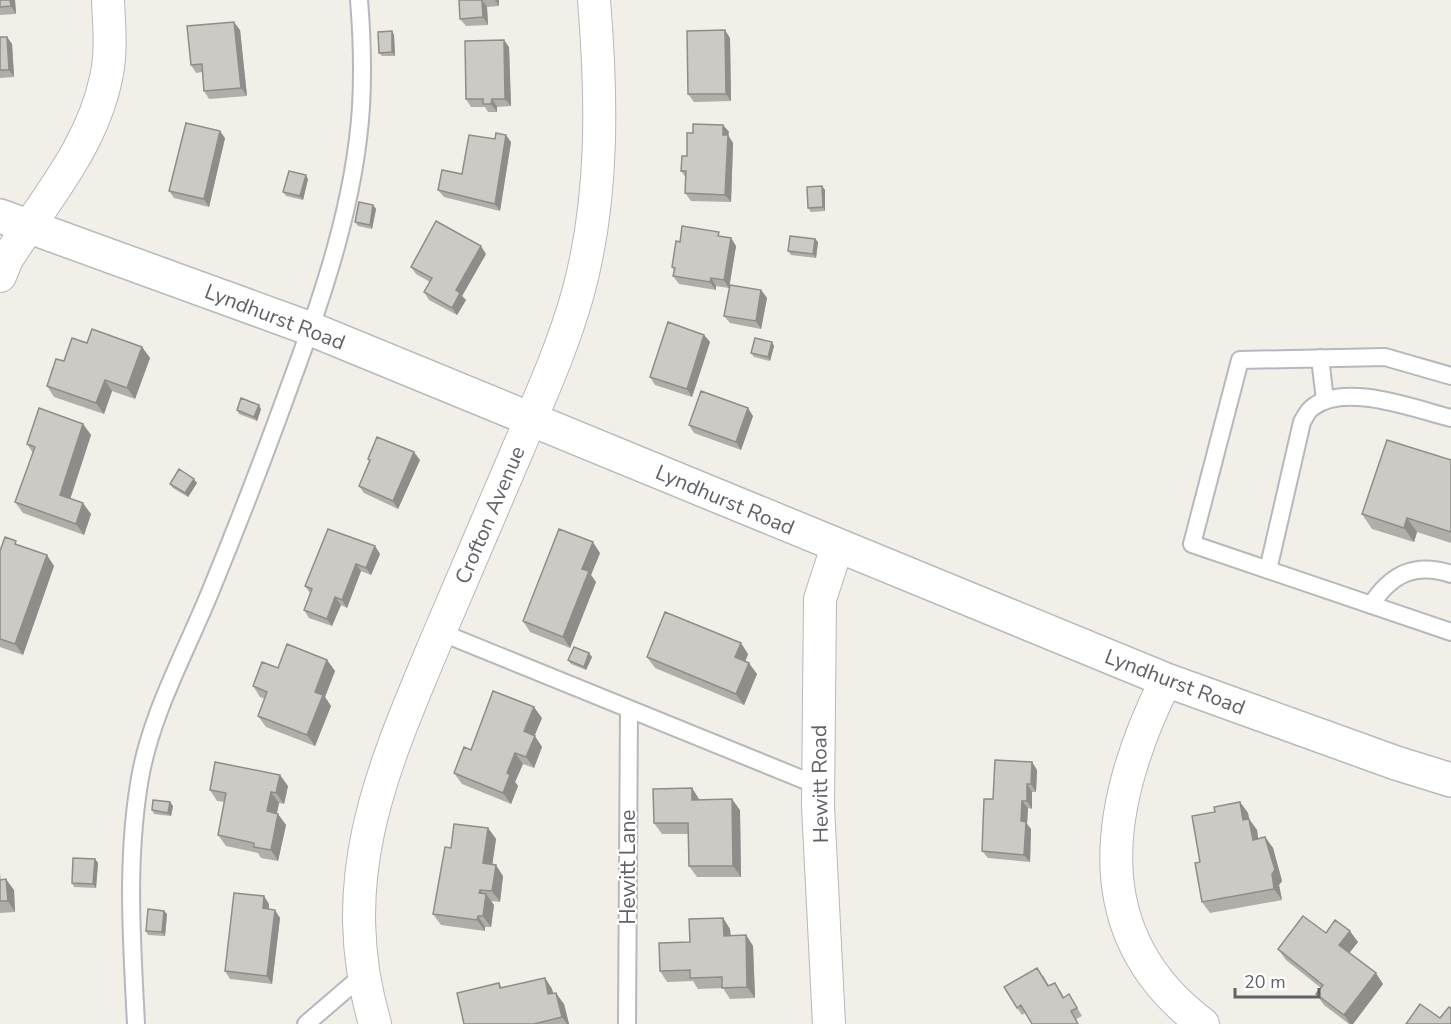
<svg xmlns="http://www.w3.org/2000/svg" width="1451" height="1024" font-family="'Nunito Sans',sans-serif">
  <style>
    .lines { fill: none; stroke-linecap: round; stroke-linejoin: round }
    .service-casing { stroke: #b5b8bc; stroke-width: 20 }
    .minor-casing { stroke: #b5b8bc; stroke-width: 34 }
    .secondary-casing { stroke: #b6babf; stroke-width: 36 }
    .service { stroke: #fff; stroke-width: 16 }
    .minor { stroke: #fff; stroke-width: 32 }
    .secondary { stroke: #fff; stroke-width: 33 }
    .wall { fill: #afaea9 }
    .shaded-wall { fill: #8f8d8a }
    .building { fill: #cccac5; stroke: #8f8d8a; stroke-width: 1.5 }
    .labels { text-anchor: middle; stroke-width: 4.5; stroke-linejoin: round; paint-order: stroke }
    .street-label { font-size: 21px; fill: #5f6368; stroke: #fff }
  </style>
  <rect width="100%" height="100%" fill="#f1efe8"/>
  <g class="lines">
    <g class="service-casing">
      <path id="service" d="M1320 358 1325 400
        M1451 376 1385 357 1240 360 1192 544 1451 632
        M1268 570 1302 422C1305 417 1308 410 1313 407 1345 382 1415 409 1451 418
        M1371 605C1391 574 1415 562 1451 574
        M440 632 819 786
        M136 1024C132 944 126 864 139 784 149 717 186 652 211 590 239 522 265 454 290 385 323 296 355 202 361 107 363 71 362 36 359 0
        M306 1024 363 975
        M627 1024 629 709"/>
    </g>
    <g class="minor-casing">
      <path id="minor" d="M0 276 7 259C44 201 92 147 106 78 112 52 109 26 108 0
        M1166 680C1106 801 1081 933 1203 1024
        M375 1024C333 880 381 772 436 641 463 577 491 513 518 449 540 397 563 347 578 293 604 198 602 97 594 0
        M829 1024 818 806 820 599 837 547"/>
    </g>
    <g class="secondary-casing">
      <path id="secondary" d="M0 216 311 329 1166 680 1396 763 1451 780"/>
    </g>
    <use href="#service" class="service"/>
    <use href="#minor" class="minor"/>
    <use href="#secondary" class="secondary"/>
  </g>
  <path class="wall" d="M0 0H15L16 14 0 15Z
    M459 0H499V6L487 7 488 25 466 26 460 19Z
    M240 30 247 96 209 99 204 91 202 72 196 73 191 65Z
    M392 31 394 35 395 56H382L379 53Z
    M0 37H7L12 44 14 77 0 78Z
    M730 38 731 101 694 102 688 94Z
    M509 47 511 106 497 107V112H488L485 107H471L466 99Z
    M723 125 729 132 728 135 733 143 731 202 691 201 685 193 686 178 681 171 687 156 693 133Z
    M225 138 209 207 174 198 169 191Z
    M495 139 511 142 500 211 444 197 438 190 462 174Z
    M308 179 303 200 286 196 283 192Z
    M822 186 825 190V211L811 212 808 208Z
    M373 205 376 209 372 229 358 226 355 222Z
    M722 237 731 238 736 246 729 288 716 286V290L679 284 673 276 674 271 672 267 680 242Z
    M815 239 818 242 816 258 791 255 788 251Z
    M486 254 462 296 466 300 457 315 429 300 424 292 430 282 416 274 411 267Z
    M761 290 767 298 761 329 730 323 724 316Z
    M704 335 710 342 692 397 655 385 650 377Z
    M772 342 774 346 770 361 754 357 751 353Z
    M87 343 142 347 150 358 135 399 112 391 104 414 54 397 47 386 64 361Z
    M261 409 257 421 239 414 237 410Z
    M753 416 741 450 694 433 689 425Z
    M83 424 91 435 70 498 91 514 84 535 23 513 15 502 33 453 27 444Z
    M368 459 420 460 398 509 364 493 359 486 369 461Z
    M1451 460V543L1417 532 1414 542 1372 529 1362 514Z
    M197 483 188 497 173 488 170 484Z
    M19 545 54 566 23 655 0 647V551Z
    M600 553 591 575 596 582 570 648 530 632 523 621Z
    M380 554 371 575 361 571 347 608 341 605 332 626 309 618 304 610 310 593 305 586Z
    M748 654 745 661 757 674 744 705 655 668 647 657Z
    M592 657 586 670 571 664 568 660Z
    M327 660 335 671 325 697 331 706 315 746 266 727 258 716 265 699 260 697 253 686 278 668Z
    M542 718 534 736 542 747 534 768 523 764 515 782 518 786 511 804 462 784 454 773 471 750Z
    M1032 762 1037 770 1036 792H1032V809L1028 808 1027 824 1031 829 1030 862 988 858 982 851 993 799Z
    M288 786 284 804 279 803 277 813 286 825 278 861 261 858 258 853 226 846 218 835 225 802 217 801 210 790Z
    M692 788 699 800 740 810 741 877H697L689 866 688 834H662L654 823Z
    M1240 802 1248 813 1249 819 1257 830 1258 839 1265 837 1273 848 1282 881 1279 885 1282 900 1210 913 1202 902 1200 862 1215 812Z
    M173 806 171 816 154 814 152 810Z
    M488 828 496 839 492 864 503 876 500 902 491 901 494 905 491 927H485V931L441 925 433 914 451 848Z
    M95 859 98 863 96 888 74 887 72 883Z
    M0 873 1 880 14 890 15 912 0 913Z
    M269 904V909L280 918 272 984 230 979 225 971Z
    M164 911 167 914 165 936 148 935 146 931Z
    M723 918 730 929 731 936 746 935 753 946 755 998 730 999 723 988 698 989 693 981 667 982 660 971 690 942Z
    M1326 933 1358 942 1349 953 1383 984 1353 1024H1349L1324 1005 1316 994 1321 988 1286 960 1278 949Z
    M1043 975 1049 986 1060 990 1064 997 1074 1002 1082 1016 1076 1019 1025 1013 1022 1015 1017 1008Z
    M545 978 552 989 553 993 564 1004 569 1024H464L499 983 502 988Z"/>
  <path class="shaded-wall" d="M10 0H15L16 14 11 6Z
    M482 0 487 7 488 25 483 17Z
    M495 0H499V6Z
    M234 22 240 30 247 96 241 88Z
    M725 30 730 38 731 101 726 94Z
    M392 31 394 35 395 56 392 52Z
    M7 37 12 44 14 77 9 70Z
    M504 40 509 47 511 106 505 99Z
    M492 99 497 107V112L491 104Z
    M723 125 729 132 728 135 733 143 731 202 725 195Z
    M220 131 225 138 209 207 204 199Z
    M506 135 511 142 500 211 495 204Z
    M306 175 308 179 303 200 300 196Z
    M822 186 825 190V211L823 207Z
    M373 205 376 209 372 229 370 225Z
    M731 238 736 246 729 288 724 280Z
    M815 239 818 242 816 258 813 254Z
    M481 246 486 254 462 296 466 300 457 315 452 308 456 290Z
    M711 278 716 286V290L710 282Z
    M761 290 767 298 761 329 756 321Z
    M704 335 710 342 692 397 687 389Z
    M772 342 774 346 770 361 768 357Z
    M142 347 150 358 135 399 127 388Z
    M105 380 112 391 104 414 96 403Z
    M259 405 261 409 257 421 254 417Z
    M748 408 753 416 741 450 736 442Z
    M83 424 91 435 68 506 60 495Z
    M414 452 420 460 398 509 393 501Z
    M194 479 197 483 188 497 185 493Z
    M83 503 91 514 84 535 76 524Z
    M1407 518 1417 532 1414 542 1404 528Z
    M593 542 600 553 591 575 596 582 570 648 563 637 582 569Z
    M375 546 380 554 371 575 366 568Z
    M47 555 54 566 23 655 15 644Z
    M356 564 361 571 347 608 342 600Z
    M335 597 341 605 332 626 327 619Z
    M741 643 748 654 743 668 735 657Z
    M589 653 592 657 586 670 584 667Z
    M327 660 335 671 325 697 331 706 315 746 307 735 315 692Z
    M749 663 757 674 744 705 736 694Z
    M534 707 542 718 532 742 524 731Z
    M535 736 542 747 534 768 526 757Z
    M515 753 523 764 515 782 518 786 511 804 503 793 507 773Z
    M1032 762 1037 770 1036 792 1031 784Z
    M280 775 288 786 284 804 276 793Z
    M1027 784 1032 792V809L1027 801Z
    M692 788 699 799V811L692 800Z
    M271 792 279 803 275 822 267 811Z
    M732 799 740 810 741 877 733 866Z
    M1022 801 1028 808 1027 824 1031 829 1030 862 1024 855 1021 821Z
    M170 802 173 806 171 816 168 813Z
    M1240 802 1248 813 1251 831 1243 820Z
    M278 814 286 825 278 861 271 850Z
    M1249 819 1257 830 1260 851 1253 840Z
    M488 828 496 839 491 874 483 863Z
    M1265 837 1273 848 1282 881 1279 885 1282 900 1274 889Z
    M95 859 98 863 96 888 93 884Z
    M496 865 503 876 500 902 492 891Z
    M6 879 14 890 15 912 8 901Z
    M480 890 486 898V894L494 905 491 927 483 916Z
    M264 896 269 904 268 916 263 908Z
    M275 910 280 918 272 984 267 976Z
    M164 911 167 914 165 936 162 932Z
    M478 916 485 927V931L477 920Z
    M723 918 730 929 731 947 724 936Z
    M1350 931 1358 942 1347 956 1339 945Z
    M746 935 753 946 755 998 747 987Z
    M1376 973 1383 984 1353 1024H1350L1344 1015Z
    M545 978 552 989 556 1005 548 994Z
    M556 993 564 1004 569 1024H567L562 1017Z"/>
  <path class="building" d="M0 0H10L11 6 0 7Z
    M459 0H482L483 17 460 19Z
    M234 22 241 88 204 91 202 64 191 65 187 26Z
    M725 30 726 94H688L687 31Z
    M392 31V52L379 53 378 32Z
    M0 37H7L9 70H0Z
    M504 40 505 99H492L491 104H483V99H466L465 41Z
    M186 123 220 131 204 199 169 191Z
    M693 124 723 125V135H728L725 195 685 193 686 171H681L682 156H687V133H693Z
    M496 133 506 135 495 204 438 190 442 170 462 174 469 135 495 139Z
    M289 171 306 175 300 196 283 192Z
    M822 186 823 207 808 208 807 187Z
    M359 202 373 205 370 225 355 222Z
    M436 221 481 246 456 290 460 293 452 308 424 292 432 278 411 267Z
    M682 226 719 232 718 236 731 238 724 280 711 278 710 282 673 276 675 268 672 267 676 241 680 242Z
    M790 236 815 239 813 254 788 251Z
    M730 285 761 290 756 321 724 316Z
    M668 322 704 335 687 389 650 377Z
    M92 329 142 347 127 388 105 380 96 403 47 386 56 359 64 361 72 338 87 343Z
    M755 338 772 342 768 357 751 353Z
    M701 391 748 408 736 442 689 425Z
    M241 398 259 405 254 417 237 410Z
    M39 408 83 424 60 495 83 503 76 524 15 502 35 447 27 444Z
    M377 437 414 452 393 501 359 486 370 460 368 459Z
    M1387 440 1451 460V532L1407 518 1404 528 1362 514Z
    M179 469 194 479 185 493 170 484Z
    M328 529 375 546 366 568 356 564 342 600 335 597 327 619 304 610 312 589 305 586Z
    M559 529 593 542 582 569 589 571 563 637 523 621Z
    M5 537 16 541 15 544 47 555 15 644 0 639V551Z
    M665 612 741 643 735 657 749 663 736 694 647 657Z
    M287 644 327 660 315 692 323 695 307 735 258 716 267 692 253 686 262 662 278 668Z
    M574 647 589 653 584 667 568 660Z
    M493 691 534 707 524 731 535 736 526 757 515 753 507 773 510 775 503 793 454 773 464 747 471 750Z
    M995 760 1032 762 1031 784H1027V801H1022L1021 821 1026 822 1024 855 982 851 984 799H993Z
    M215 762 280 775 276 793 271 792 267 811 278 814 271 850 254 847V843L218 835 226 793 210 790Z
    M692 788V800L732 799 733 866H689L688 823H654L653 789Z
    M153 800 170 802 168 813 152 810Z
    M1240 802 1243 820 1249 819 1253 840 1265 837 1275 870 1272 874 1274 889 1202 902 1195 863 1200 862 1192 816 1215 812 1214 807Z
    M454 824 488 828 483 863 496 865 492 891 480 890 479 893 486 894 483 916H478L477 920 433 914 445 847 451 848Z
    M73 858 95 859 93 884 72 883Z
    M6 879 8 901H0V880Z
    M234 893 264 896 263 908 275 910 267 976 225 971Z
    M148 909 164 911 162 932 146 931Z
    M1303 916 1326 933 1335 920 1350 931 1339 945 1376 973 1344 1015 1316 994 1323 985 1278 949Z
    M723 918 724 936 746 935 747 987 722 988V977L690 978V970L660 971 659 943 690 942 689 919Z
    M1037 968 1048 986 1055 983 1063 998 1069 994 1077 1008 1071 1011 1078 1024H1032L1021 1005 1017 1008 1004 987Z
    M545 978 548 994 556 993 562 1017 534 1024H464L457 993 499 983 500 988Z
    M1420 1004 1440 1018 1449 1007 1451 1008V1024H1406Z"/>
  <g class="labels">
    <g class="street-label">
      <text transform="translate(275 317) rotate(21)" y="7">Lyndhurst Road</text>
      <text transform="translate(725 500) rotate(23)" y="7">Lyndhurst Road</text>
      <text transform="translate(490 515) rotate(-67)" y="7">Crofton Avenue</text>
      <text transform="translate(1175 682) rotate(21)" y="7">Lyndhurst Road</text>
      <text transform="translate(820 784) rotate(-91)" y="7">Hewitt Road</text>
      <text transform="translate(628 867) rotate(-90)" y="7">Hewitt Lane</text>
    </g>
  </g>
  <path d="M1235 988v9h84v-9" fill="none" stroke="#5f6368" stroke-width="3"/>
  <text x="1244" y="988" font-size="18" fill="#5f6368" stroke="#ffffff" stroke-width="4.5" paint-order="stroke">20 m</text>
</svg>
